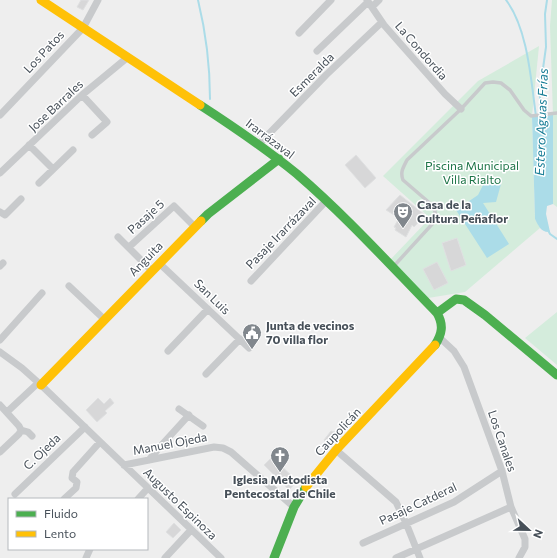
<svg xmlns="http://www.w3.org/2000/svg" width="557" height="558" font-family="Commissioner,sans-serif">
  <style>
    .green { fill: #d4ecdc }
    .water { fill: #abdce8 }
    .lines { fill: none; stroke-linecap: round; stroke-linejoin: round }
    .stream { stroke: #abdce8; stroke-width: 2 }
    .building { fill: #d7d7d8; stroke: #dfe0e1 }
    .lane { stroke: #c8cacc; stroke-width: 3.5 }
    .street { stroke: #c8cacc; stroke-width: 7 }
    .fast { stroke: #4caf50; stroke-width: 9 }
    .slow { stroke: #ffc107; stroke-width: 9 }
    .labels { text-anchor: middle; stroke-width: 3; stroke-linejoin: round; paint-order: stroke }
    .street-label { font-size: 12px; fill: #475059; stroke: #fff }
    .park-label { font-size: 12px; fill: #1d7447; stroke: #fff }
    .poi-label { font-size: 12px; font-weight: bold; fill: #475059; stroke: #fff; text-anchor: start }
    .water-label { font-size: 13px; font-style: italic; fill: #177c95; stroke: #fff }
  </style>
  <rect width="100%" height="100%" fill="#eee"/>
  <path class="green" d="M552 0H557V207L553 204V115L550 26Z
    M539 46 532 116 535 219 540 228 465 292 428 298 390 260 430 218 383 176 478 81Z
    M557 312V365L525 338Z"/>
  <path class="water" d="M553 115V204L547 206 546 214 550 232C541 233 538 225 535 219L532 116Z
    M501 184 496 202 483 203 509 244 487 258 456 210 478 195 483 185Z"/>
  <g class="lines">
    <path class="stream" d="M198 0C206 33 210 65 210 99
      M506 0C528 29 531 81 536 116
      M540 115V90L546 47 545 14 547 0
      M548 230 550 234 557 239"/>
  </g>
  <path class="building" d="M81 0H89L83 10 77 7Z
    M356 155 376 178 365 188 345 165Z
    M400 195 425 215 414 227 412 225 406 237 395 230 396 228 394 227 399 218 386 210Z
    M457 238 466 265 451 271 442 243Z
    M437 262 448 283 434 290 423 269Z
    M98 398 104 404 110 398 114 403 105 411 107 413 97 422 86 410Z
    M331 431 341 434 331 445 324 440Z
    M272 457 297 481 289 490 264 465Z
    M174 523 181 530 173 538 166 532Z"/>
  <g class="lines">
    <path class="lane" d="M393 267 435 221C437 215 435 211 432 205L403 180C400 172 403 168 407 160L461 109 485 83 493 82 501 83 510 90 524 110 531 116 557 113"/>
    <path class="street" d="M367 0 384 25 398 41 445 94 461 109
      M372 7 379 0
      M299 33 331 0
      M317 51 368 2
      M82 95 107 122 92 135
      M0 115 83 28 98 0
      M259 144 326 75 382 22
      M29 145 53 169
      M0 173 82 95 128 57
      M39 183 73 150
      M0 212 5 215 21 199
      M118 237 152 271
      M129 247 174 206 195 227
      M159 263 249 348
      M0 266 3 263
      M251 281 326 201
      M69 286 104 319
      M440 338 454 351 464 367 502 471 511 507 525 539V547L519 558
      M0 340 42 293
      M168 351 208 309
      M0 352 22 368 41 385 221 558
      M206 374 240 339
      M0 405 19 426 21 430 19 434 0 452
      M179 409 203 426
      M7 412 38 383
      M21 430 28 432 32 436
      M336 450 396 502 406 523 420 558
      M149 460 158 449 189 415
      M124 465 214 447 223 448 231 452 294 507
      M15 494 85 427
      M64 499 76 488 77 482 72 478 73 472 100 442
      M138 499 148 488
      M363 543 454 502 502 471
      M86 558 90 549
      M165 558 191 530
      M396 558 511 507"/>
    <path class="fast" d="M200 105C234 127 266 149 297 174 347 217 391 266 437 313 444 325 442 334 435 345
      M201 221 208 214 279 159
      M437 313 456 299 464 300 485 315 557 375
      M274 558 294 507 306 487"/>
    <path class="slow" d="M41 0 200 105
      M41 385 201 221
      M306 487 336 450 435 345"/>
  </g>
  <defs>
    <g id="theatre-pin" transform="scale(1)"><path d="M0 17L-7.5 6A9.5 9.5 0 1 1 7.5 6Z" fill="#81878d" stroke="#fff"/><path d="M-5-5.5Q0-4 5-5.5V0Q5 5 0 6Q-5 5-5 0ZM-3.3-2.5H-1v1.5H-3.3ZM1-2.5H3.3v1.5H1ZM-2.8 1Q0 5.5 2.8 1Z" fill="#fff"/></g>
    <g id="civic-pin" transform="scale(1)"><path d="M0 17L-7.5 6A9.5 9.5 0 1 1 7.5 6Z" fill="#81878d" stroke="#fff"/><path d="M-.6-6.5H3V-4.5H.6V-3L4-1V1h2V6H-6V1h2V-1L-.6-3ZM-1.2 2.5V6h2.4V2.5Z" fill="#fff"/></g>
    <g id="church-pin" transform="scale(1)"><path d="M0 17L-7.5 6A9.5 9.5 0 1 1 7.5 6Z" fill="#81878d" stroke="#fff"/><path d="M-1.2-6h2.4v3.5h3.3v2.4h-3.3V6h-2.4V-.1h-3.3v-2.4h3.3Z" fill="#fff"/></g>
  </defs>
  <g fill-rule="evenodd">
    <use href="#theatre-pin" x="403" y="212"/>
    <use href="#civic-pin" x="252" y="333"/>
    <use href="#church-pin" x="280" y="456"/>
  </g>
  <g class="labels">
    <g class="street-label">
      <text transform="translate(421 51) rotate(49)" y="4">La Condordia</text>
      <text transform="translate(44 52) rotate(-47)" y="4">Los Patos</text>
      <text transform="translate(312 75) rotate(-45)" y="4">Esmeralda</text>
      <text transform="translate(56 106) rotate(-43)" y="4">Jose Barrales</text>
      <text transform="translate(270 139) rotate(37)" y="4">Irarrázaval</text>
      <text transform="translate(146 217) rotate(-42)" y="4">Pasaje 5</text>
      <text transform="translate(281 233) rotate(-46)" y="4">Pasaje Irarrázaval</text>
      <text transform="translate(146 259) rotate(-46)" y="4">Anguita</text>
      <text transform="translate(212 297) rotate(44)" y="4">San Luis</text>
      <text transform="translate(338 432) rotate(-47)" y="4">Caupolicán</text>
      <text transform="translate(502 441) rotate(71)" y="4">Los Canales</text>
      <text transform="translate(170 444) rotate(-11)" y="4">Manuel Ojeda</text>
      <text transform="translate(42 452) rotate(-44)" y="4">C. Ojeda</text>
      <text transform="translate(180 504) rotate(44)" y="4">Augusto Espinoza</text>
      <text transform="translate(418 504) rotate(-25)" y="4">Pasaje Catderal</text>
    </g>
    <g class="park-label">
      <text x="472" y="170">Piscina Municipal<tspan x="472" dy="14">Villa Rialto</tspan></text>
    </g>
    <g class="poi-label">
      <text x="417" y="209">Casa de la<tspan x="417" dy="14">Cultura Peñaflor</tspan></text>
      <text x="266" y="330">Junta de vecinos<tspan x="266" dy="14">70 villa flor</tspan></text>
      <text x="280" y="484" text-anchor="middle">Iglesia Metodista<tspan x="280" dy="14">Pentecostal de Chile</tspan></text>
    </g>
    <g class="water-label">
      <text transform="translate(541 122) rotate(-88)" y="5">Estero Aguas Frías</text>
    </g>
  </g>
  <rect x="8" y="498" width="140" height="52" fill="#ffffff" stroke="#b5b9bd"/>
  <rect x="16" y="511" width="20" height="6" fill="#4caf50" stroke="#b5b9bd"/>
  <text x="44" y="518" font-size="12" fill="#475059">Fluido</text>
  <rect x="16" y="531" width="20" height="6" fill="#ffc107" stroke="#b5b9bd"/>
  <text x="44" y="538" font-size="12" fill="#475059">Lento</text>
  <g transform="translate(529 530) rotate(112)" stroke="#ffffff" stroke-width="3" paint-order="stroke">
  <path d="M0-3L7 15L0 10L-7 15Z" fill="#475059"/>
  <text y="-6" font-size="11" font-weight="bold" text-anchor="middle" fill="#475059">N</text>
  </g>
</svg>
